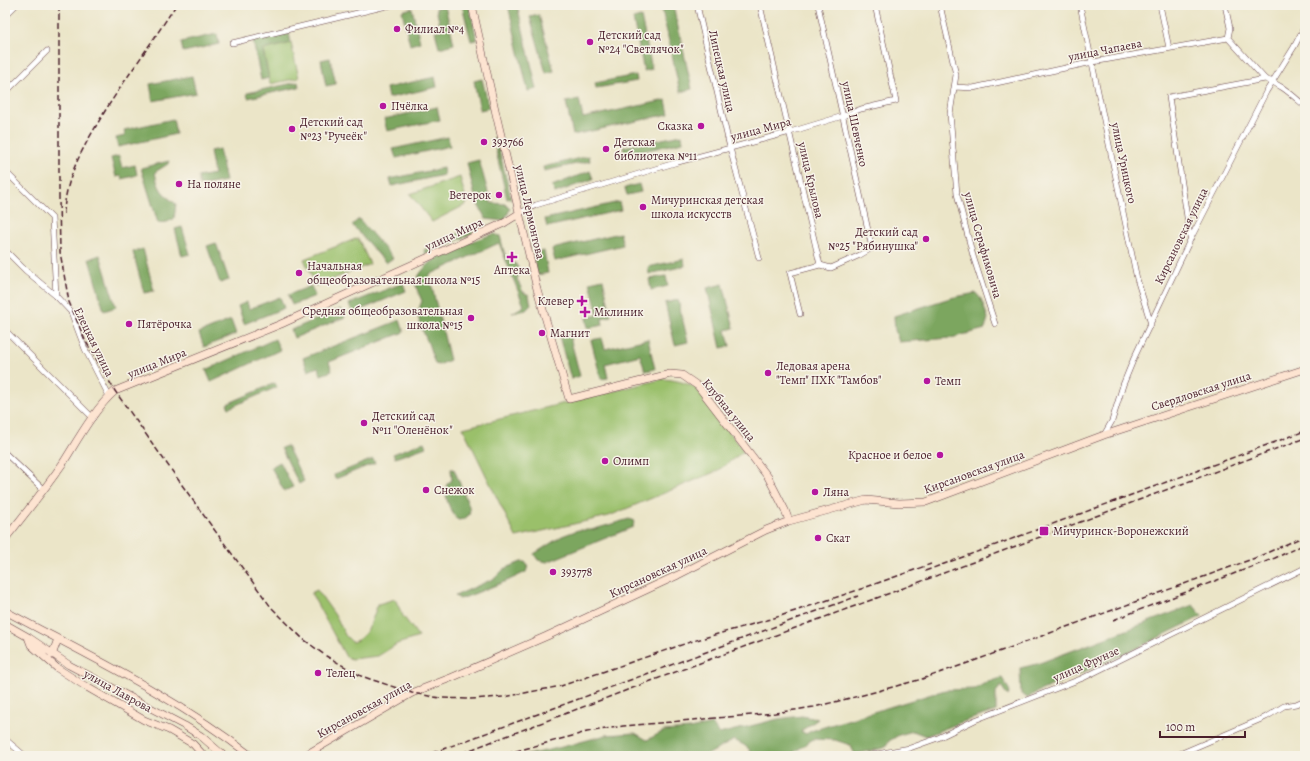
<svg xmlns="http://www.w3.org/2000/svg" width="1310" height="761" font-family="Alegreya,serif">
  <style>
    .green { fill: #9ac06b; stroke: #72704b }
    .forest { fill: #7ba65f; stroke: #626245 }
    .lines { fill: none; stroke-linecap: round; stroke-linejoin: round }
    .street-casing { stroke: #623d43; stroke-width: 6 }
    .secondary-casing { stroke: #623d43; stroke-width: 8 }
    .street { stroke: #fff; stroke-width: 5 }
    .secondary { stroke: #fde4d1; stroke-width: 7 }
    .rail { stroke: #4a1f2b; stroke-width: 1.5; stroke-dasharray: 6 3; stroke-linecap: butt }
    .poi-dot { fill: #b5179e; stroke: #f7f3e8; stroke-width: 1.5 }
    .labels { text-anchor: middle; stroke-width: 3; stroke-linejoin: round; paint-order: stroke }
    .poi-label { font-size: 12px; fill: #4a1f2b; stroke: #f7f3e8; text-anchor: start }
    .street-label { font-size: 12px; fill: #4a1f2b; stroke: #f7f3e8 }
  </style>
  <rect width="100%" height="100%" fill="#f7f3e8"/>
  <filter id="ink" filterUnits="userSpaceOnUse"><feTurbulence type="fractalNoise" baseFrequency=".025" numOctaves="2"/><feDisplacementMap in="SourceGraphic" scale="8" xChannelSelector="R" yChannelSelector="G"/><feConvolveMatrix kernelMatrix="1 2 1 2 8 2 1 2 1" color-interpolation-filters="sRGB"/></filter>
  <filter id="wash" filterUnits="userSpaceOnUse"><feTurbulence type="fractalNoise" baseFrequency=".012" numOctaves="4" result="noise"/><feDisplacementMap in="SourceGraphic" scale="16" xChannelSelector="R" yChannelSelector="G"/><feGaussianBlur stdDeviation="0.9" result="paint"/><feColorMatrix in="noise" values="0 0 0 0 0 0 0 0 0 0 0 0 0 0 0 0 0 1.4 0 .05"/><feComposite in="paint" operator="in"/></filter>
  <g filter="url(#wash)">
    <rect width="100%" height="100%" fill="#ebe5c8"/>
    <path class="green" d="M291 43 299 78 270 84 263 50Z
      M460 177 467 204 432 222 410 194Z
      M358 238 370 264 316 286 304 259Z
      M663 379C675 380 685 382 696 388L744 451 717 471 609 516 516 537 463 428Z
      M317 590 337 618 345 635 352 642C369 638 372 618 378 604L395 599 403 616 419 637 397 644 378 656 352 659 346 657 311 593Z"/>
    <path class="forest" d="M462 5H469L477 40 471 41Z
      M508 5H517L537 89 528 91Z
      M661 5H673L692 89 680 92Z
      M445 6 454 44 439 48 435 31 441 30 436 8Z
      M412 8 420 42 410 45 402 11Z
      M539 15 554 71 546 73 530 17Z
      M641 17 652 69 644 71 633 19Z
      M289 33 291 43 263 50 269 78 261 80 253 41Z
      M217 34 219 44 183 52 181 42Z
      M330 58 336 84 326 86 321 60Z
      M636 75 637 81 596 88 595 83Z
      M192 76 196 93 153 101 150 84Z
      M435 77 437 87 388 98 386 88Z
      M482 79 489 108 480 110 474 81Z
      M298 82 299 87 248 98 247 93Z
      M579 99 583 118 666 100 669 114 573 135 566 102Z
      M437 107 440 120 387 131 384 119Z
      M173 119 176 134 118 147 116 138 125 136 124 130Z
      M682 135 683 142 625 155 623 147Z
      M448 137 450 146 396 158 393 149Z
      M496 137 511 198 507 199 493 138Z
      M219 149 226 181 200 186 198 177 214 174 210 151Z
      M119 156 122 168 135 165 137 175 122 179 121 176 116 177 111 158Z
      M589 156 590 161 544 171 543 167Z
      M479 160 491 203 505 204 510 209 504 221 486 219 476 201 467 163Z
      M169 161 168 164 155 172C158 189 162 193 176 204L174 219 167 222 158 223 141 168Z
      M443 168 444 175 392 186 390 179Z
      M590 171 593 179 555 193 552 186Z
      M639 184 641 192 627 195 625 188Z
      M619 202 621 210 547 227 545 219Z
      M359 219 393 258 386 263 352 225Z
      M182 227 190 254 182 256 175 229Z
      M470 228 473 233 426 255 424 250Z
      M620 233 623 245 555 261 552 249Z
      M494 234 500 236 504 252 508 260 515 263 520 271 517 279 523 292 529 295 531 305 526 310 512 313 524 306 499 243 429 275 450 360 439 365 435 364C433 357 430 350 428 343 422 328 414 318 422 301 420 296 416 289 416 284 419 258 474 240 494 234Z
      M216 243 229 280 220 283 207 246Z
      M143 249 154 291 144 293 133 252Z
      M544 251 548 273 537 275 533 253Z
      M100 255 116 307 104 311 89 259Z
      M684 259 685 266 649 274 648 267Z
      M666 276 668 286 651 290 649 279Z
      M603 279 611 316 602 318 603 325 588 328 586 318 598 315 590 282Z
      M403 283 406 291 353 313 349 304Z
      M723 284 734 328 726 330 730 346 721 348 707 288Z
      M311 286 315 296 292 305 288 295Z
      M976 293 981 299 988 318 985 329 951 338 899 342 895 330 894 316 950 298Z
      M280 297 284 308 244 324 238 306 247 302 249 309Z
      M678 300 688 342 675 345 665 303Z
      M341 309 345 317 294 338 291 330Z
      M231 320 236 334 204 347 199 333Z
      M400 320 404 332 329 362 332 371 321 375 318 367 308 371 303 358Z
      M569 333 580 376 571 379 559 336Z
      M602 338 605 349 648 339 655 369 645 371 640 355 605 364 608 378 601 379 591 340Z
      M275 339 280 350 211 382 206 370Z
      M275 383 277 387 229 408 227 404Z
      M424 442 426 447 395 458 393 454Z
      M287 446 304 481 299 484 281 448Z
      M373 459 375 463 335 479 334 475Z
      M280 462 293 487 284 491 271 467Z
      M451 469H454L470 509 469 515 464 519 458 520C450 511 443 496 447 484L452 480Z
      M629 519 634 521 633 527 547 562 538 560 534 554 562 536 578 530H591Z
      M521 562H525L528 566 526 572 509 580 466 597 460 599 455 596 495 578 504 569Z
      M1193 605 1202 616 1129 652 1035 693 1028 698 1021 694 1020 668 1037 664Z
      M1002 678 1010 691 1008 696 1001 686 996 692V711L959 723 926 736 913 731 899 735 889 741 884 748 855 754 850 745 835 740 813 739 790 755 747 756 750 750 744 745 734 740 705 756H523L562 747 606 735 635 733 647 740 664 731 690 729 712 724 719 734 778 719 802 716 818 719 801 731 806 734 811 731 945 690 975 689 987 682Z"/>
  </g>
  <g filter="url(#ink)">
    <g class="lines">
      <g class="street-casing">
        <path id="street" d="M697 5 730 148 759 258
          M760 5 820 265
          M940 5 956 75 950 114 957 194 973 256 995 324
          M1080 5 1137 279 1151 324
          M1160 5 1169 48
          M1225 5 1230 28 1228 38
          M5 16 16 5
          M1228 38 1265 79C1281 84 1292 95 1305 106
          M232 43 391 5
          M954 87 973 88 1093 62 1228 38
          M5 93 47 51
          M5 171 52 218 56 296
          M520 213 536 205 678 162 790 132 843 116 861 109 896 101 875 5
          M1190 237 1169 97 1265 79
          M5 250 25 270 56 296 71 312 85 349 109 396
          M800 314 790 273 820 265 831 268 860 255 872 248 818 5
          M5 330 93 418
          M1104 435 1112 421 1123 385 1134 358 1191 238 1266 92 1294 47 1305 26
          M5 453 44 490
          M5 739 25 756
          M866 756 910 748 938 738 975 720 1083 678 1305 568
          M1175 756 1266 717 1284 706 1296 704 1305 700"/>
      </g>
      <g class="secondary-casing">
        <path id="secondary" d="M472 5 496 114 537 289 569 399 670 374 682 375 698 386 768 477 785 510 789 521
          M5 539C25 514 45 489 63 463 77 441 95 408 115 391L281 324 504 223 520 213
          M5 611C89 656 176 697 251 756
          M5 624 28 637 69 665 185 726 201 736 224 756
          M28 637 31 645 57 668 85 686 144 720 169 730 193 744 204 756
          M52 655 58 639
          M304 756 412 693 453 677 547 636 678 575 766 530 789 521 866 500 899 503 926 502 1104 435 1305 369"/>
      </g>
      <use href="#street" class="street"/>
      <use href="#secondary" class="secondary"/>
      <path class="rail" d="M59 5V198L60 252 69 302 85 340 115 391 202 513 271 607 303 639 326 656 361 676 412 693 440 698 470 699 504 697 561 686 693 641 771 619 861 589 931 564
        M64 214C65 175 86 143 105 111 128 75 153 41 176 5
        M925 571 1305 431
        M1113 620 1275 558 1305 544
        M424 756 858 596
        M454 756 651 681 874 599 1305 438
        M498 756 587 732 623 726 775 713 814 707 867 694 922 679 979 659 1255 558 1305 536"/>
    </g>
  </g>
  <g class="poi-dot">
    <circle cx="397" cy="29" r="4"/>
    <circle cx="590" cy="42" r="4"/>
    <circle cx="383" cy="106" r="4"/>
    <circle cx="701" cy="126" r="4"/>
    <circle cx="292" cy="129" r="4"/>
    <circle cx="484" cy="142" r="4"/>
    <circle cx="606" cy="149" r="4"/>
    <circle cx="179" cy="184" r="4"/>
    <circle cx="499" cy="195" r="4"/>
    <circle cx="643" cy="207" r="4"/>
    <circle cx="926" cy="239" r="4"/>
    <path d="M510 251h4v4h4v4h-4v4h-4v-4h-4v-4h4z"/>
    <circle cx="299" cy="273" r="4"/>
    <path d="M580 295h4v4h4v4h-4v4h-4v-4h-4v-4h4z"/>
    <path d="M583 306h4v4h4v4h-4v4h-4v-4h-4v-4h4z"/>
    <circle cx="471" cy="318" r="4"/>
    <circle cx="129" cy="324" r="4"/>
    <circle cx="542" cy="333" r="4"/>
    <circle cx="768" cy="373" r="4"/>
    <circle cx="927" cy="381" r="4"/>
    <circle cx="364" cy="423" r="4"/>
    <circle cx="940" cy="455" r="4"/>
    <circle cx="605" cy="461" r="4"/>
    <circle cx="426" cy="490" r="4"/>
    <circle cx="815" cy="492" r="4"/>
    <rect x="1039" y="526" width="10" height="10" rx="2"/>
    <circle cx="818" cy="538" r="4"/>
    <circle cx="553" cy="572" r="4"/>
    <circle cx="318" cy="673" r="4"/>
  </g>
  <g class="labels">
    <g class="poi-label">
      <text x="405" y="33">Филиал №4</text>
      <text x="598" y="39">Детский сад<tspan x="598" dy="14">№24 "Светлячок"</tspan></text>
      <text x="391" y="110">Пчёлка</text>
      <text x="300" y="126">Детский сад<tspan x="300" dy="14">№23 "Ручеёк"</tspan></text>
      <text x="693" y="130" text-anchor="end">Сказка</text>
      <text x="492" y="146">393766</text>
      <text x="614" y="146">Детская<tspan x="614" dy="14">библиотека №11</tspan></text>
      <text x="187" y="188">На поляне</text>
      <text x="491" y="199" text-anchor="end">Ветерок</text>
      <text x="651" y="204">Мичуринская детская<tspan x="651" dy="14">школа искусств</tspan></text>
      <text x="918" y="236" text-anchor="end">Детский сад<tspan x="918" dy="14">№25 "Рябинушка"</tspan></text>
      <text x="307" y="270">Начальная<tspan x="307" dy="14">общеобразовательная школа №15</tspan></text>
      <text x="512" y="274" text-anchor="middle">Аптека</text>
      <text x="574" y="305" text-anchor="end">Клевер</text>
      <text x="463" y="315" text-anchor="end">Средняя общеобразовательная<tspan x="463" dy="14">школа №15</tspan></text>
      <text x="594" y="316">Мклиник</text>
      <text x="137" y="328">Пятёрочка</text>
      <text x="550" y="337">Магнит</text>
      <text x="776" y="370">Ледовая арена<tspan x="776" dy="14">"Темп" ПХК "Тамбов"</tspan></text>
      <text x="935" y="385">Темп</text>
      <text x="372" y="420">Детский сад<tspan x="372" dy="14">№11 "Оленёнок"</tspan></text>
      <text x="932" y="459" text-anchor="end">Красное и белое</text>
      <text x="613" y="465">Олимп</text>
      <text x="434" y="494">Снежок</text>
      <text x="823" y="496">Ляна</text>
      <text x="1053" y="535">Мичуринск-Воронежский</text>
      <text x="826" y="542">Скат</text>
      <text x="561" y="576">393778</text>
      <text x="326" y="677">Телец</text>
    </g>
    <g class="street-label">
      <text transform="translate(1105 50) rotate(-11)" y="4">улица Чапаева</text>
      <text transform="translate(722 71) rotate(77)" y="4">Липецкая улица</text>
      <text transform="translate(855 124) rotate(78)" y="4">улица Шевченко</text>
      <text transform="translate(761 129) rotate(-15)" y="4">улица Мира</text>
      <text transform="translate(1124 163) rotate(78)" y="4">улица Урицкого</text>
      <text transform="translate(811 180) rotate(77)" y="4">улица Крылова</text>
      <text transform="translate(530 212) rotate(77)" y="4">улица Лермонтова</text>
      <text transform="translate(454 234) rotate(-25)" y="4">улица Мира</text>
      <text transform="translate(1181 236) rotate(-64)" y="4">Кирсановская улица</text>
      <text transform="translate(983 245) rotate(74)" y="4">улица Серафимовича</text>
      <text transform="translate(94 342) rotate(64)" y="4">Елецкая улица</text>
      <text transform="translate(157 363) rotate(-22)" y="4">улица Мира</text>
      <text transform="translate(1201 391) rotate(-18)" y="4">Свердловская улица</text>
      <text transform="translate(729 410) rotate(51)" y="4">Клубная улица</text>
      <text transform="translate(974 472) rotate(-20)" y="4">Кирсановская улица</text>
      <text transform="translate(658 572) rotate(-25)" y="4">Кирсановская улица</text>
      <text transform="translate(1086 664) rotate(-24)" y="4">улица Фрунзе</text>
      <text transform="translate(118 691) rotate(29)" y="4">улица Лаврова</text>
      <text transform="translate(364 709) rotate(-29)" y="4">Кирсановская улица</text>
    </g>
  </g>
  <rect width="1310" height="761" fill="none" stroke="#f7f3e8" stroke-width="20"/>
  <path d="M1160 731v6h85v-6" fill="none" stroke="#4a1f2b" stroke-width="2"/>
  <text x="1166" y="731" font-size="12" fill="#4a1f2b" stroke="#f7f3e8" stroke-width="3" paint-order="stroke">100 m</text>
</svg>
